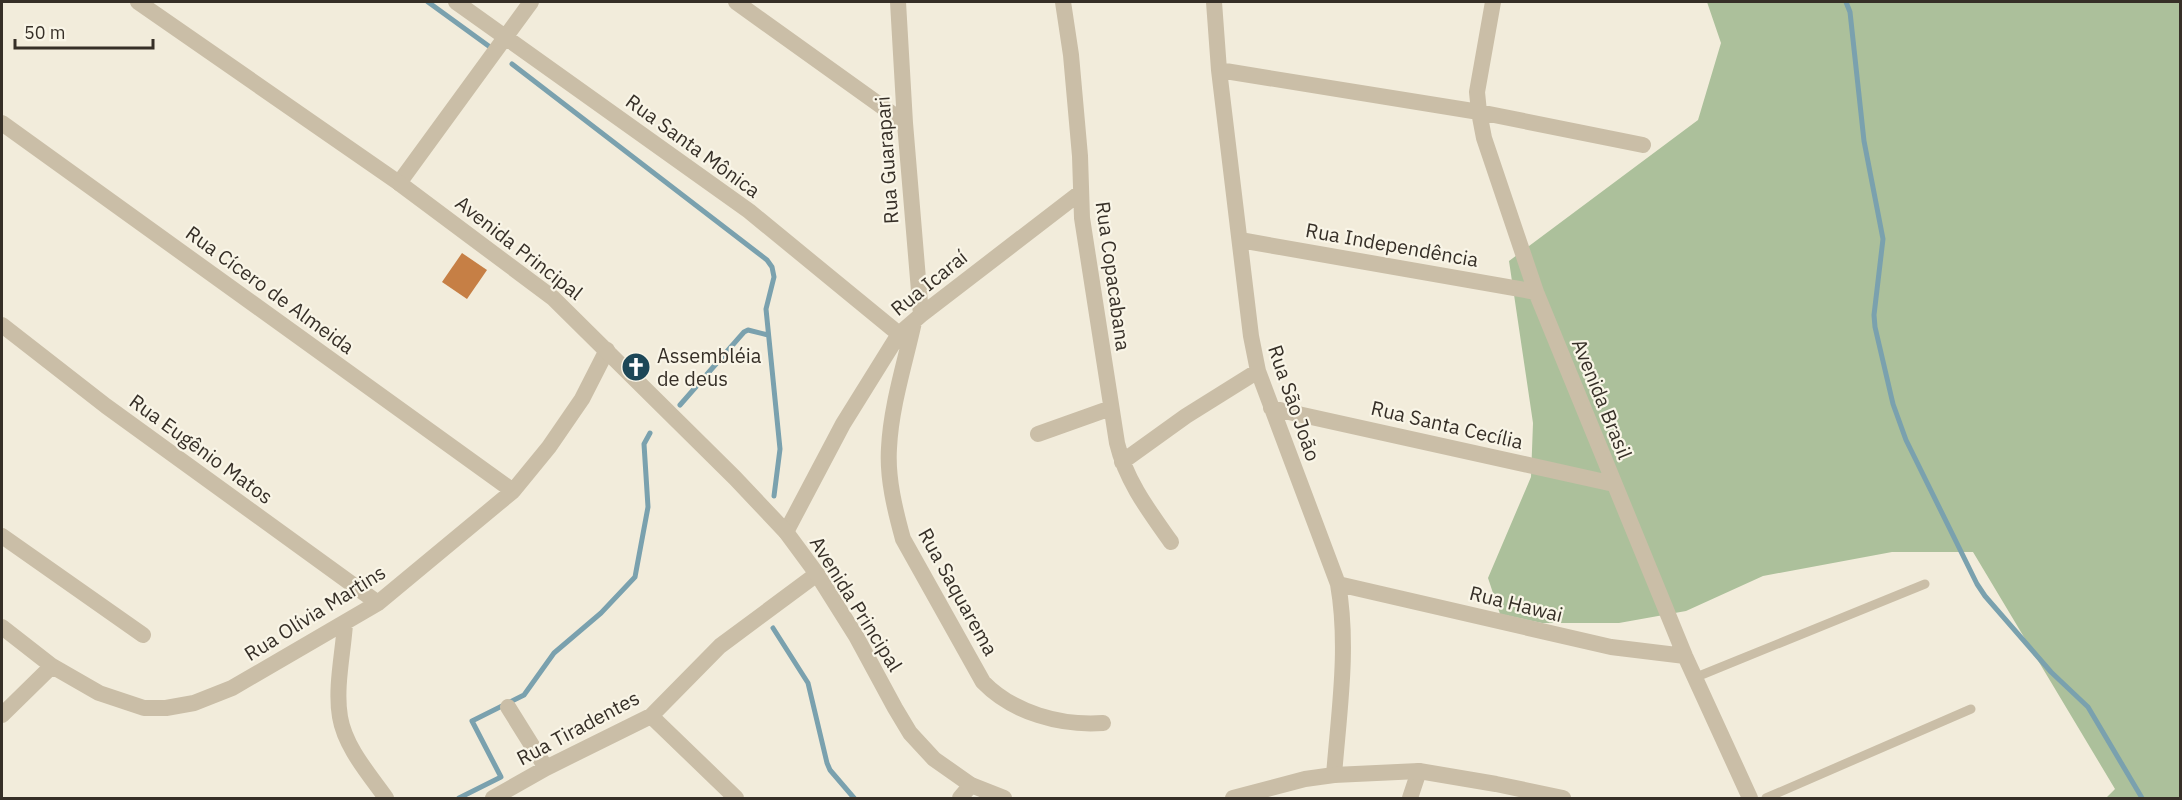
<svg xmlns="http://www.w3.org/2000/svg" width="2182" height="800" font-family="'IBM Plex Sans',sans-serif">
  <style>
    .green { fill: #acc09b }
    .lines { fill: none; stroke-linecap: round; stroke-linejoin: round }
    .stream { stroke: #7aa1ae; stroke-width: 5 }
    .building { fill: #c67f45 }
    .service { stroke: #cabea7; stroke-width: 9 }
    .minor { stroke: #cabea7; stroke-width: 16 }
    .tertiary { stroke: #cabea7; stroke-width: 16 }
    .labels { text-anchor: middle; stroke-width: 4.5; stroke-linejoin: round; paint-order: stroke }
    .street-label { font-size: 20px; fill: #362f27; stroke: #f9f5e7 }
    .poi-label { font-size: 20px; fill: #362f27; stroke: #f9f5e7; text-anchor: start }
  </style>
  <rect width="100%" height="100%" fill="#f2ecdb"/>
  <path class="green" d="M1707 2H2180V798H2106L2115 789 1973 552H1892L1763 576 1686 611 1619 623H1542L1500 614 1488 578 1531 477 1533 423 1509 261 1698 120 1721 43Z"/>
  <g class="lines">
    <path class="stream" d="M428 2 490 47
      M1846 2 1850 12 1864 141 1883 239 1874 315 1875 327 1893 404 1906 440 1977 584 1985 596 2051 672 2088 707 2142 798
      M512 64 767 260 772 267 774 277 766 309 780 449 774 496
      M680 405 744 332 748 330 768 335
      M773 628 808 683 827 763 830 770 854 798
      M459 798 501 777 472 721 524 695 554 653 601 613 635 577 648 507 644 444 650 433"/>
  </g>
  <path class="building" d="M462 253 487 270 467 299 442 282Z"/>
  <g class="lines">
    <path class="service" d="M1694 678 1925 584
      M1766 798 1971 709"/>
    <path class="minor" d="M456 2 749 211 899 334
      M736 2 905 123
      M898 2 905 123 921 315
      M1063 2 1071 55 1080 156 1082 218 1117 443C1126 481 1149 511 1171 542
      M1214 2 1219 70 1251 336 1258 371 1338 584C1349 647 1339 711 1334 775
      M1493 2 1477 92 1479 112 1484 138 1536 292 1685 656 1750 798
      M1219 70 1479 112 1643 145
      M2 123 513 491
      M399 183 531 2
      M1240 240 1536 292
      M914 322C905 363 891 406 889 448 887 478 895 510 903 539L983 682C1013 713 1061 726 1103 723
      M2 325 106 406 378 603
      M1271 408 1614 484
      M1038 434 1111 408
      M1122 462 1186 416 1258 371
      M786 532 843 424 899 334 921 315 1081 192
      M2 536 143 635
      M1338 584 1611 647 1685 656
      M345 624C343 654 335 688 340 717 345 747 369 774 386 798
      M2 627 52 666 99 693 144 708H166L194 703 232 688 378 603 513 491 549 447 582 399 607 350
      M508 707 546 768
      M2 715 52 666
      M651 716 736 798
      M493 798 546 768 651 716 720 646 817 574
      M960 798 971 785
      M1410 798 1419 771"/>
    <path class="tertiary" d="M138 2 399 183 553 298 735 478 786 532 817 574 856 636 895 708 910 733 934 759 971 785 1004 798
      M1233 798 1305 779 1334 775 1419 771 1496 784 1563 798"/>
  </g>
  <defs>
    <g id="church-disc" transform="scale(1.5)"><circle r="9.5" fill="#1d4757" stroke="#f9f5e7"/><path d="M-1.2-6h2.4v3.5h3.3v2.4h-3.3V6h-2.4V-.1h-3.3v-2.4h3.3Z" fill="#fff"/></g>
  </defs>
  <g fill-rule="evenodd">
    <use href="#church-disc" x="636" y="367"/>
  </g>
  <g class="labels">
    <g class="street-label">
      <text transform="translate(693 146) rotate(36)" y="7">Rua Santa Mônica</text>
      <text transform="translate(887 160) rotate(-94)" y="7">Rua Guarapari</text>
      <text transform="translate(1392 245) rotate(10)" y="7">Rua Independência</text>
      <text transform="translate(519 248) rotate(38)" y="7">Avenida Principal</text>
      <text transform="translate(1113 276) rotate(82)" y="7">Rua Copacabana</text>
      <text transform="translate(929 283) rotate(-39)" y="7">Rua Icaraí</text>
      <text transform="translate(270 290) rotate(36)" y="7">Rua Cícero de Almeida</text>
      <text transform="translate(1602 399) rotate(68)" y="7">Avenida Brasil</text>
      <text transform="translate(1294 403) rotate(71)" y="7">Rua São João</text>
      <text transform="translate(1447 425) rotate(13)" y="7">Rua Santa Cecília</text>
      <text transform="translate(201 449) rotate(36)" y="7">Rua Eugênio Matos</text>
      <text transform="translate(958 592) rotate(61)" y="7">Rua Saquarema</text>
      <text transform="translate(856 604) rotate(58)" y="7">Avenida Principal</text>
      <text transform="translate(1516 604) rotate(14)" y="7">Rua Hawai</text>
      <text transform="translate(315 613) rotate(-32)" y="7">Rua Olívia Martins</text>
      <text transform="translate(578 728) rotate(-28)" y="7">Rua Tiradentes</text>
    </g>
    <g class="poi-label">
      <text x="657" y="363">Assembléia<tspan x="657" dy="23">de deus</tspan></text>
    </g>
  </g>
  <rect width="2182" height="800" fill="none" stroke="#362f27" stroke-width="6"/>
  <path d="M15 39v9h138v-9" fill="none" stroke="#362f27" stroke-width="3"/>
  <text x="24" y="39" font-size="18" fill="#362f27" stroke="#f9f5e7" stroke-width="4.5" paint-order="stroke">50 m</text>
</svg>
